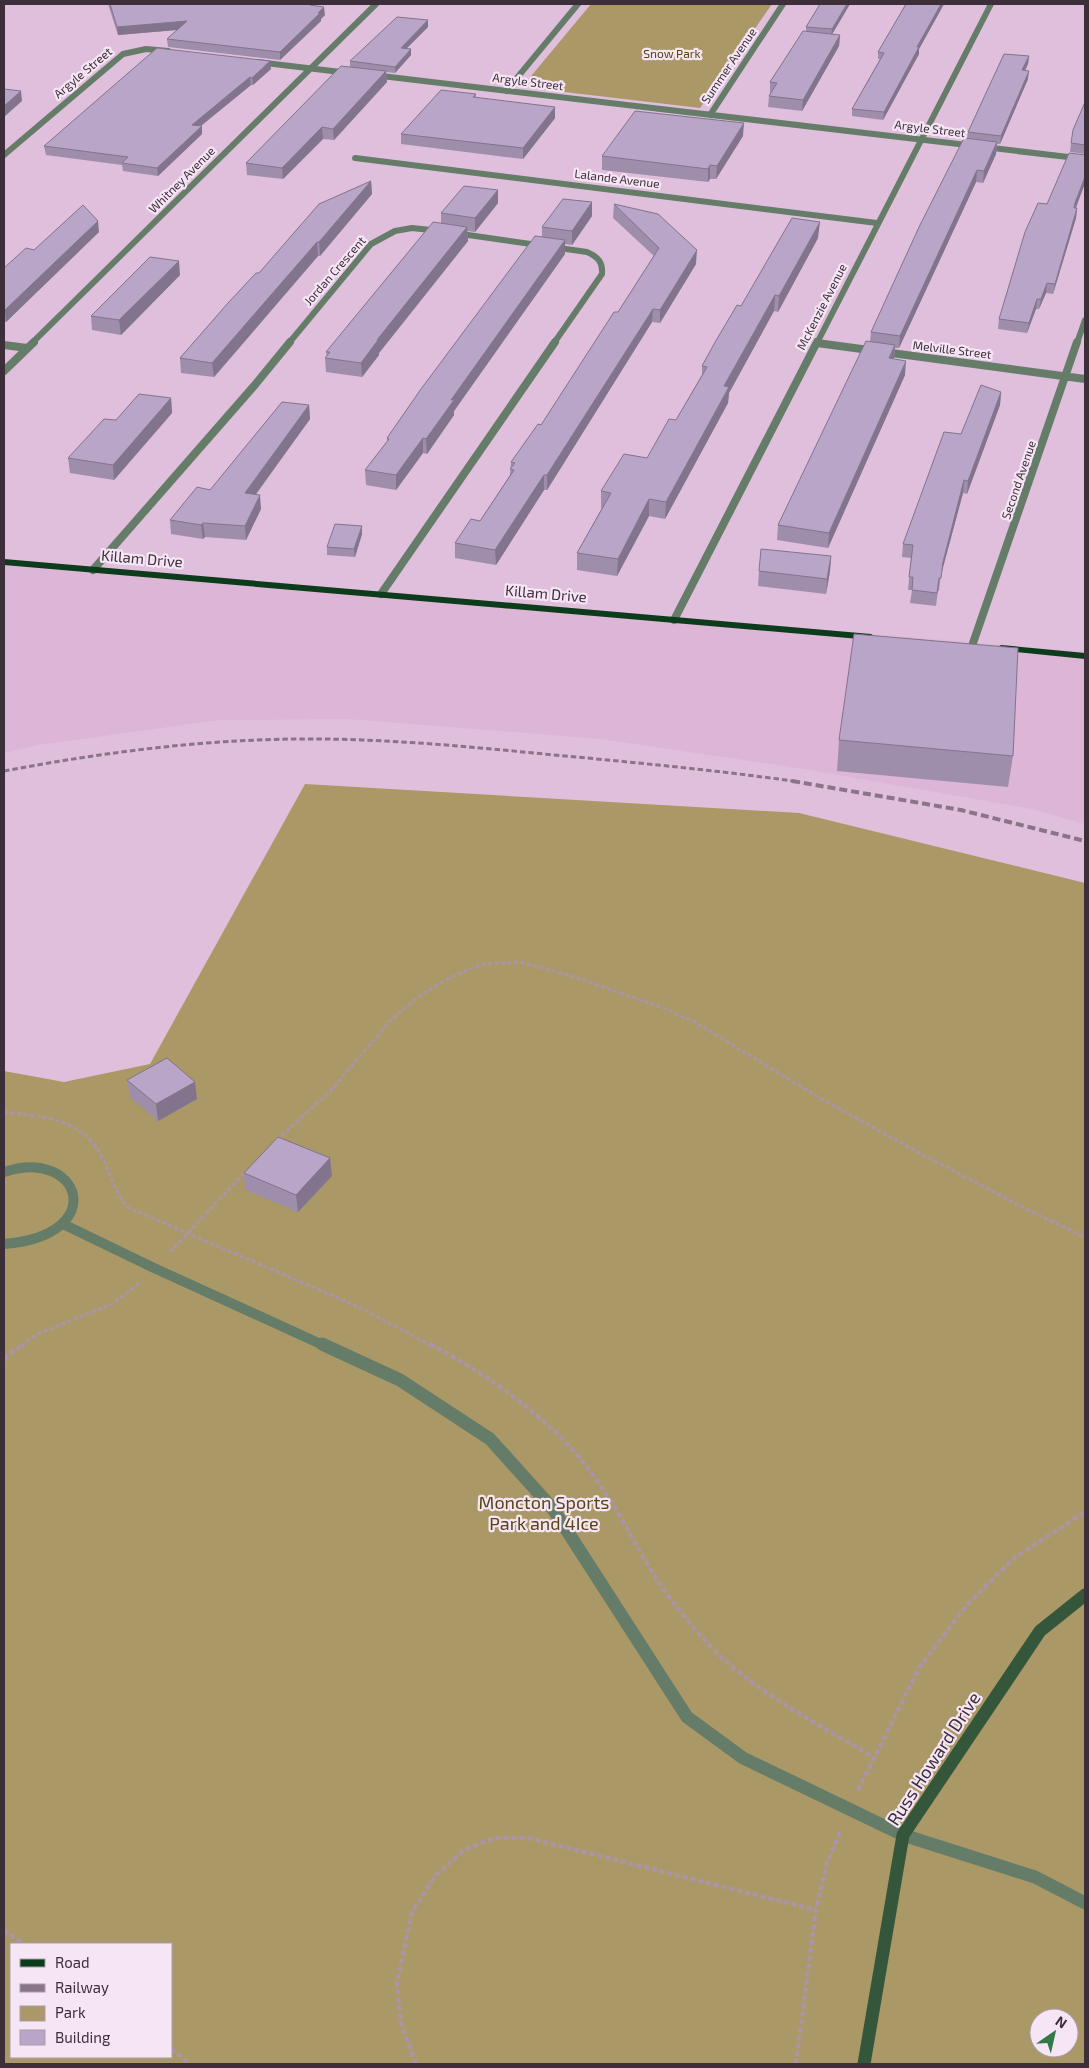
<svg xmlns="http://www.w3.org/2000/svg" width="1089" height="2068" font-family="'Exo 2',sans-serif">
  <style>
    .built { fill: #dcb5d7 }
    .green { fill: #ab9867; fill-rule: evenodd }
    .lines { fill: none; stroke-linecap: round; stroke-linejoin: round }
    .path-far1 { stroke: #ad93a9; stroke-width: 3; stroke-dasharray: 4 2.5; stroke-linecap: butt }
    .path { stroke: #ad93a9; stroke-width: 4; stroke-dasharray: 5 3; stroke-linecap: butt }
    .lane-far1 { stroke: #657c69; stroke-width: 10 }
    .lane { stroke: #657c69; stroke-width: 13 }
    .street-far1 { stroke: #657c69; stroke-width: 6 }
    .street { stroke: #657c69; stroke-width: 8 }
    .secondary { stroke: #34563b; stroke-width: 13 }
    .primary { fill: #0c3c1b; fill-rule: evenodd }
    .rail-far1 { stroke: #8a7487; stroke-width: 3; stroke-dasharray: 5.5 3; stroke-linecap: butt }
    .rail { stroke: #8a7487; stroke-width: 4; stroke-dasharray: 8 4; stroke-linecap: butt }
    .wall { fill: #9e8eac }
    .shaded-wall { fill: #81748c }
    .building { fill: #b8a5c8; stroke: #81748c }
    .labels { text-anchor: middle; stroke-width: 4.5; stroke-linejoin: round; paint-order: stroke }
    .far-park-label { font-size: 12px; fill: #564511; stroke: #f6e5f4 }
    .far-street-label { font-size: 12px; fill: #3c2f3a; stroke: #f6e5f4 }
    .street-label { font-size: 15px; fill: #3c2f3a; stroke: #f6e5f4 }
    .near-park-label { font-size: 18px; fill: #564511; stroke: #f6e5f4 }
    .near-street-label { font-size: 18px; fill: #3c2f3a; stroke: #f6e5f4 }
  </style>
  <rect width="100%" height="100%" fill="#dfbfdb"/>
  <path class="built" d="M4 559 395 594 1085 652V824L1032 809 804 769 601 739 349 719 219 720 38 745 4 753Z"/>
  <path class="green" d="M591 4H772L700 108 522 87Z
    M305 784 799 813 1085 883V2064H4V1071L64 1082 150 1064ZM11 1944H171V2057H11ZM1039 2018H1069V2048H1039Z"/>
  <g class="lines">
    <path class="path-far1" d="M4 1112C43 1116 85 1119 103 1159 111 1176 115 1192 127 1207L361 1308 432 1346
      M277 1140 331 1090 391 1020 420 995 451 977 482 964 520 962 572 976 663 1008 695 1022 818 1097 910 1148 1028 1210 1085 1237
      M170 1252 246 1171
      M22 1346 37 1334 112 1304 139 1283"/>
    <path class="path" d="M430 1344C495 1379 558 1423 600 1485 625 1520 642 1560 667 1594 680 1611 694 1629 708 1644 750 1689 820 1725 873 1757
      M4 1359 23 1344
      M858 1790 919 1668 966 1606 1014 1558 1085 1512
      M4 1930 24 1944
      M171 2049 190 2064
      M416 2064 401 2023 397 1983 412 1912 435 1876 464 1850 494 1838H528L816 1910
      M796 2064 816 1910 827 1863 841 1830"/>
    <path class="lane-far1" d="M4 1172C80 1146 112 1235 4 1244
      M63 1224 154 1268 325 1346"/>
    <path class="lane" d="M322 1344 400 1380 490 1439 553 1509 687 1717 743 1758 903 1835 1035 1877 1085 1903"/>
    <path class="street-far1" d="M257 62 349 73
      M373 75 1085 159
      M506 91 578 4
      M710 115 783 4
      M4 155 123 54 146 49 168 51
      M355 158 877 223
      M454 233 587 252C598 257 603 262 602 274L554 343
      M32 343 376 4
      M289 343 371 244 395 231 412 228 440 231
      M817 343 991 4
      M1077 343 1085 320"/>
    <path class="street" d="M817 343 1085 379
      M4 345 27 348
      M4 371 34 342
      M93 570 254 386 290 342
      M381 594 555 342
      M674 620 817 342
      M972 646 1077 342"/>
    <path class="secondary" d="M864 2064 903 1835 1040 1631 1085 1595"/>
    <path class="primary" d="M4 559 871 634 876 637 871 640 4 565Z
      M1001 645 1085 653V659L997 650 996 648Z"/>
    <path class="rail-far1" d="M4 771C100 753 197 740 296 739 379 738 462 746 544 754 630 762 715 770 800 782"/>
    <path class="rail" d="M792 781 961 810 1085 841"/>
  </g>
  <path class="wall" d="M108 4H311V6L325 15 321 19V21L280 60 168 47 167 39 177 30 118 35Z
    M820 4H850L832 34 840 35 839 46 802 111 768 107 769 96 771 93H770V82L806 32V27Z
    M906 4H944L919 49V54L883 120 852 116V109L880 59H878V52Z
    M428 27 407 48 411 49V55L395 73 386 72 387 82 334 140 323 139 283 179 247 175 246 163 350 67V61Z
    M1029 56 1028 64 1025 71 1028 79 1000 144H997L996 154 983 183 976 182 899 348H895L894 359 905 375 828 548 777 540 778 525 870 341 871 332 967 139 968 132Z
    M271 69 253 85H251L201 126H202V134L158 176 123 171 122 165 46 155 44 146Z
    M476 94V98L555 118 523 159 401 144V134Z
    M1085 102V154L1070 152 1071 143Z
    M743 136 716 179H710L708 182 602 170V156Z
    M1085 155V183L1076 208H1077L1076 218 1053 294 1046 293 1039 309H1036L1027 333 998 329 999 319 1047 204Z
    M371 181 372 194 320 256H318L214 377 181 373 180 358 259 273Z
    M498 190V203L475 232 467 231 468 241 379 353V355L362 377 326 372 325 358 327 356 326 352 441 223V213Z
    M592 202V216L572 245 565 244V254L454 411V415L427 454 423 453 396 490 366 485 365 470 387 442V438L542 237V227Z
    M614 204 696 264 660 323 652 322 547 490H544L496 565 455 558V543L480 521 510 475 511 462 541 425 618 312 654 256 613 218Z
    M99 232 6 322 4 321V268Z
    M818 238 778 312 774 311 729 393 728 403 665 519 649 516 617 576 577 570V553L602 508H601V491L647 458 676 420 702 375V366L741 306Z
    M180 275 121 335 92 330 91 316Z
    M1001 392 1000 405 967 494 963 493 941 574 939 591H938L936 606 910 603 912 590H908L911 558 902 557 903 544 961 434Z
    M171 398 172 413 114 480 70 473 68 458 116 420Z
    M309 405 310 419 255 494 261 509 246 540 205 537 203 539 171 534 170 520 210 490Z
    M362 534 355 557 327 555V547Z
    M831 556 830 571 826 594 758 586 759 571Z
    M839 740 1013 756 1008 787 837 771Z
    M127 1080 197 1099 158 1121 130 1097Z
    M330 1158 332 1176 298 1212 245 1190 244 1173Z"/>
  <path class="shaded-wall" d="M847 4H850L831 36 832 29Z
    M941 4H944L919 49V54L883 120 884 112 917 47Z
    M324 7 325 15 321 19V21L280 60V52Z
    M428 20V27L401 54V48Z
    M187 21 188 29 118 35 117 27Z
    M840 35 839 46 802 111 803 100Z
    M411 49V55L395 73V67Z
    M1029 56 1028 64 1021 78 1022 70Z
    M270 61 271 69 253 85 252 78Z
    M386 71 387 82 334 140 333 129Z
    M1029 71 1028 79 1000 144 1001 136Z
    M250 77 251 85 192 133V125Z
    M21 91 22 101 4 117V106Z
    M555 107V118L523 159V148Z
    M744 123 743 136 716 179 717 166Z
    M202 126V134L158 176 157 168Z
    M322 127 323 139 283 179 282 168Z
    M997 142 996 154 983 183 984 171Z
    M710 165V179L708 182V169Z
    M977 170 976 182 899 348 900 336Z
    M1085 177V183L1074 212 1075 203Z
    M371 181 372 194 320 256 319 242Z
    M498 190V203L475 232V218Z
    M592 202V216L572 245V231Z
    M1077 208 1076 218 1053 294 1055 284Z
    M98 221 99 232 6 322 5 310Z
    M820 222 818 238 778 312 779 296Z
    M467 227 468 241 379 353V355L362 377 361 363 377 340Z
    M565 240V254L454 411V415L427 454 426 439 451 400Z
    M317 242 318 256 214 377 212 363Z
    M697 250 696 264 660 323V310Z
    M179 261 180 275 121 335 119 320Z
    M1047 283 1046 293 1039 309 1041 299Z
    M775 295 774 311 729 393 728 403 665 519 666 502 724 386Z
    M1037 299 1036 309 1027 333 1029 323Z
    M653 309 652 322 547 490V475Z
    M895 345 894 359 889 358Z
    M906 361 905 375 828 548 829 533Z
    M1001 392 1000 405 967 494 968 481Z
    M171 398 172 413 114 480 113 465Z
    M309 405 310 419 246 508 245 493Z
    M423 438V453L396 490V475Z
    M544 475V490L496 565 495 550Z
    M964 480 963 493 941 575 943 562Z
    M260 495 261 509 246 540 245 526Z
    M649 499V516L617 576 618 559Z
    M203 523 205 537 203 539 201 525Z
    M362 526V534L355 557 354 549Z
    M831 556 830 571 826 594 827 579Z
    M195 1082 197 1099 158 1121 156 1104Z
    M330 1158 332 1176 298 1212 296 1195Z"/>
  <path class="building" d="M110 4H310V5L324 7 318 13H320L280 52 167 39 187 21 117 27Z
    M820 4H847L832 29 806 27Z
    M906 4H941L917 47H919L884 112 852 109 884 53 878 52Z
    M397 17 428 20 401 48 411 49 395 67 350 61Z
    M803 31 840 35 803 100 769 96 777 83 770 82Z
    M157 48 270 61 252 78 250 77 192 125 202 126 157 168 122 163 128 157 44 146Z
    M1004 54 1029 56 1022 70 1029 71 1001 136 968 132Z
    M341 66 386 71 333 129 322 127 282 168 246 163Z
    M4 89 21 91 4 106Z
    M441 90 476 94 473 97 555 107 523 148 401 134Z
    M1085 102V145L1071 143 1073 130Z
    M635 111 744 123 717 166 710 165 708 169 602 156Z
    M964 138 997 142 984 171 977 170 900 336 871 332 920 225Z
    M1069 153 1085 155V177L1075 203 1074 208H1077L1055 284 1047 283 1041 299H1037L1029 323 999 319 1025 232 1038 203 1047 204Z
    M371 181 319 242H317L212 363 180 358 228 303 256 273H259L319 204Z
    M464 186 498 190 475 218 441 213Z
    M563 199 592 202 572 231 542 227Z
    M614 204 658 214 697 250 660 310 653 309 547 475H544L495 550 455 543 471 519 480 521 514 470 510 469 515 463 511 462 538 424 541 425 614 312H618L659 248Z
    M83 205 98 221 5 310H4V268L26 248 34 250Z
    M792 218 820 222 779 296 775 295 724 386 729 387 666 502 649 499 618 559 577 553 611 493 601 491 624 454 647 458 669 419 676 420 707 367 702 366 714 344 737 305 741 306Z
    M433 222 467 227 377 340H378L361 363 325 358 330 352H326Z
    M535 236 565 240 451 400H454L426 439 423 438 396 475 365 470 389 439 387 438 421 389Z
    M150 257 179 261 119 320 91 316Z
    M866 341 895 345 889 358 906 361 829 533 778 525Z
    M981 385 1001 392 968 481 964 480 943 562 941 578H939L937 593 912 590 913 577H909L913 545 903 544 944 432 961 434Z
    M139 394 171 398 113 465 68 458 104 419 116 420Z
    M282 402 309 405 245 493 260 495 245 526 203 523 201 525 170 520 197 487 210 490Z
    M335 524 362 526 354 549 327 547Z
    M761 549 831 556 827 579 759 571Z
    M854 634 1018 648 1013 756 839 740Z
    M167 1058 195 1082 156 1104 127 1080Z
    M278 1137 330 1158 296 1195 244 1173Z"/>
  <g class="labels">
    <g class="far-park-label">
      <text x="672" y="58">Snow Park</text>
    </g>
    <g class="far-street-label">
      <text transform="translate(729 66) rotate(-56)" y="4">Summer Avenue</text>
      <text transform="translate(83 73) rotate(-40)" y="4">Argyle Street</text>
      <text transform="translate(528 82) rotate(7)" y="4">Argyle Street</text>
      <text transform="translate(930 129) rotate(7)" y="4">Argyle Street</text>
      <text transform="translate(617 179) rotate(7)" y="4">Lalande Avenue</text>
      <text transform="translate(182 180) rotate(-45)" y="4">Whitney Avenue</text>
      <text transform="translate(335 271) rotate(-49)" y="4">Jordan Crescent</text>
      <text transform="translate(822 307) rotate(-63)" y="4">McKenzie Avenue</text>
      <text transform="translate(952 350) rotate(7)" y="4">Melville Street</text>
      <text transform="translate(1019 480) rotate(-71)" y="4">Second Avenue</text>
    </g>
    <g class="street-label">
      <text transform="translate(142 559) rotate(5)" y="5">Killam Drive</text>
      <text transform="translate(546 594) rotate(5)" y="5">Killam Drive</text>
    </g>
    <g class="near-park-label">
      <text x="544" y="1509">Moncton Sports<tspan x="544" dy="21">Park and 4Ice</tspan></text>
    </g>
    <g class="near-street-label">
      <text transform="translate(934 1759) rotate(-57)" y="6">Russ Howard Drive</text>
    </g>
  </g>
  <rect width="1089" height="2068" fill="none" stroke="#3c2f3a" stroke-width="10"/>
  <rect x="10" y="1943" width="162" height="115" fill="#f6e5f4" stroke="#ac9caa"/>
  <rect x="20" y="1959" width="25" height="8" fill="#0c3c1b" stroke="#ac9caa"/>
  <text x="55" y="1968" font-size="15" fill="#3c2f3a">Road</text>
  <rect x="20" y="1984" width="25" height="8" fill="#8a7487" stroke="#ac9caa"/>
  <text x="55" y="1993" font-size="15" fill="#3c2f3a">Railway</text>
  <rect x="20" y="2006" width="25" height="15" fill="#ab9867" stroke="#ac9caa"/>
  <text x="55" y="2018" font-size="15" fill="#3c2f3a">Park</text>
  <rect x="20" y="2030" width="25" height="15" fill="#b8a5c8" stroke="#ac9caa"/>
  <text x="55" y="2043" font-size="15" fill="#3c2f3a">Building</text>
  <g transform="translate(1054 2033) rotate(34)"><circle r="24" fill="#f6e5f4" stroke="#ac9caa"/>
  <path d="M0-4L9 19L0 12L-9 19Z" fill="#327945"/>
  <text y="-8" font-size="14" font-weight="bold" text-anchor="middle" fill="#3c2f3a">N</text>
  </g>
</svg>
